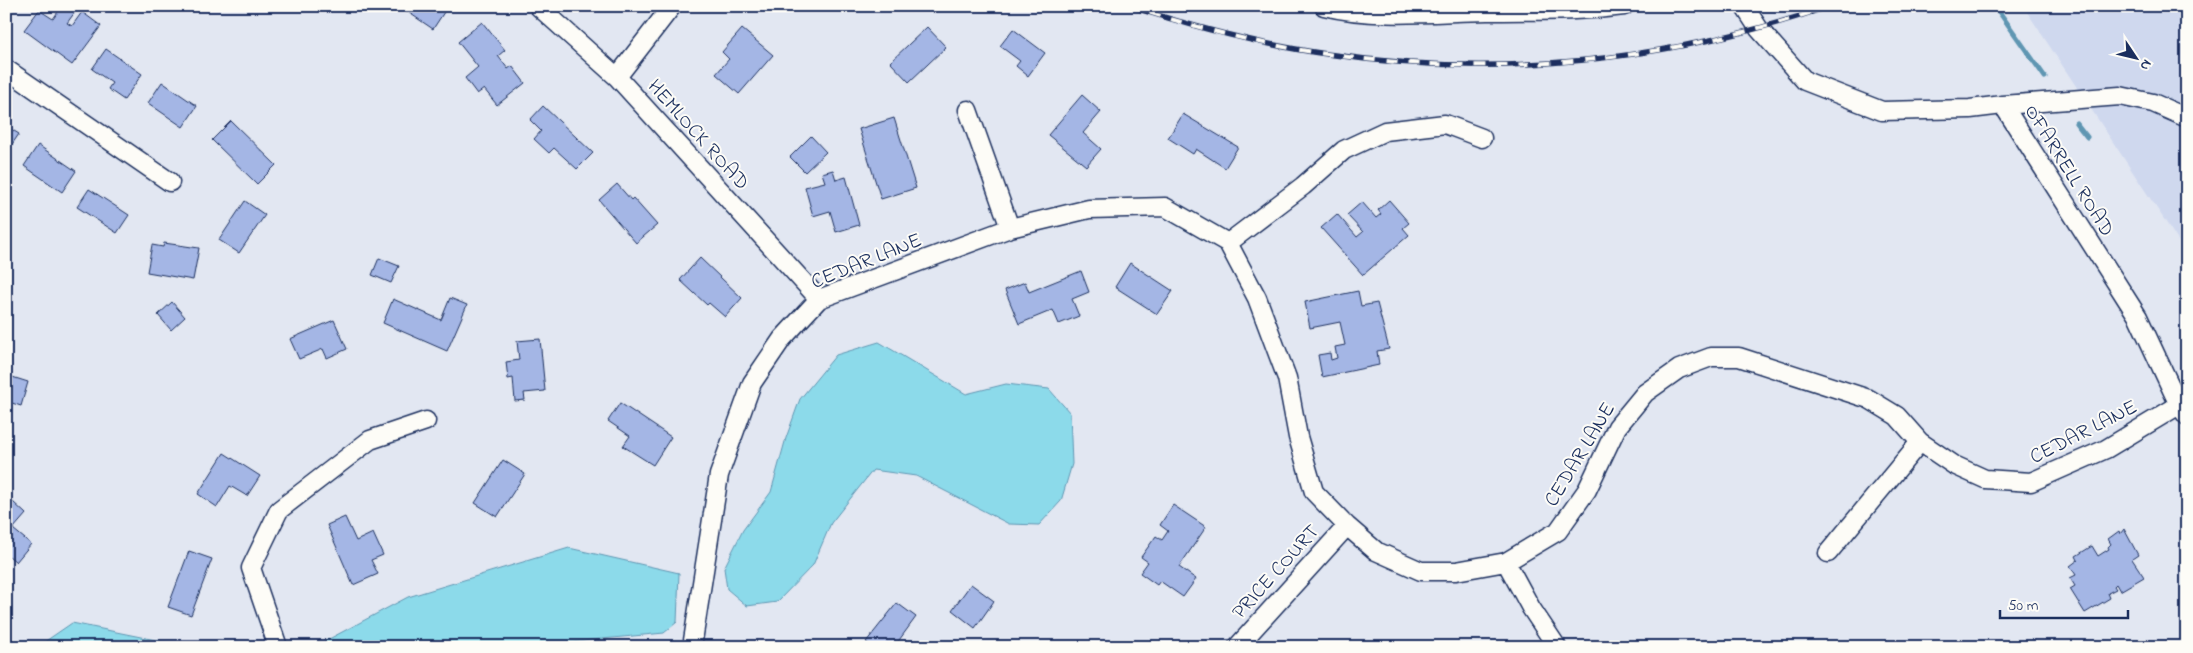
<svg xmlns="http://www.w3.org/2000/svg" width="2193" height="653" font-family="'Indie Flower',sans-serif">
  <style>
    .built { fill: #cfd8ee }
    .water { fill: #8cdaea; stroke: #5f96b2 }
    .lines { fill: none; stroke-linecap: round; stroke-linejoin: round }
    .stream { stroke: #5f96b2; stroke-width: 5 }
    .building { fill: #a4b6e5; stroke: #1b2f5e }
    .minor-casing { stroke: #1b2f5e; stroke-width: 21 }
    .minor { stroke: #fdfcf7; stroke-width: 18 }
    .rail-casing { stroke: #1b2f5e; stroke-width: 5.5 }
    .rail { stroke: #fdfcf7; stroke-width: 4; stroke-dasharray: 11; stroke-linecap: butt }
    .labels { text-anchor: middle; stroke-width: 4; stroke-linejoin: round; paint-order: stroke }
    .street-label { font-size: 21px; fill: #1b2f5e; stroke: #fdfcf7 }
  </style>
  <rect width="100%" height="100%" fill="#e2e7f2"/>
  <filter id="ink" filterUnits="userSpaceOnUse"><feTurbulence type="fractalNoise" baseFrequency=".02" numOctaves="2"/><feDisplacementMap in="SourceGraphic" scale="10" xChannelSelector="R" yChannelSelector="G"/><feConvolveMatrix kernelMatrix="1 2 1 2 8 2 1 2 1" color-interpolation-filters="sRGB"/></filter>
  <g filter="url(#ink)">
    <path class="built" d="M2023 6H2187V254Z"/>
    <path class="water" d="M879 342 966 394 1006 384 1049 389 1070 413 1072 464 1061 501 1039 525 1009 524 916 476 873 470 831 523 813 565 777 602 747 606 727 589 724 568 743 530 771 492 786 438 800 399 836 355Z
      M569 548 679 573 677 622 664 633 520 647H314L408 597Z
      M72 623 190 647H37Z"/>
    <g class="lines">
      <path class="stream" d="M1995 6 2045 77
        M2076 123 2087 137"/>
    </g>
    <path class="building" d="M62 6H67L75 12 67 23 72 26 82 12 101 26 72 65 24 30 39 10 53 19Z
      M399 6H448L433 29Z
      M482 22 505 50 498 56 508 69 512 66 525 83 497 105 484 89 477 94 465 78 478 67 458 42Z
      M927 27 946 47 909 82 890 62Z
      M742 29 773 55 739 94 716 74 729 59 722 52Z
      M1013 29 1045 53 1028 76 1016 66 1020 61 1000 46Z
      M106 49 142 74 124 100 108 89 112 83 92 69Z
      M162 82 197 106 183 127 148 103Z
      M1082 95 1101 112 1083 133 1101 149 1086 166 1048 135Z
      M543 106 593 153 577 169 554 148 549 153 534 139 541 131 530 120Z
      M1183 114 1238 147 1225 168 1196 149 1193 154 1168 138Z
      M894 118 916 188 881 199 859 129Z
      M231 121 276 165 257 184 212 140Z
      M6 126 19 134 6 153Z
      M811 136 826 152 805 172 790 157Z
      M38 145 76 171 62 192 24 166Z
      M833 170 836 180 846 177 859 225 836 232 830 211 813 216 805 187 825 182 822 173Z
      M617 184 631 200 633 198 657 225 636 243 599 200Z
      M89 189 129 215 117 233 77 207Z
      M1389 200 1409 223 1403 228 1409 235 1363 275 1321 228 1337 214 1357 237 1363 232 1347 215 1362 202 1376 218 1381 214 1378 210Z
      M245 201 265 215 239 253 219 240Z
      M164 243 199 248 193 280 147 272 152 245 163 247Z
      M379 258 399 266 391 283 372 275Z
      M700 258 742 298 725 317 709 303 707 305 680 280Z
      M1130 263 1173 291 1157 314 1115 287Z
      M1081 271 1089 292 1072 299 1079 316 1059 324 1053 310 1019 324 1005 290 1025 282 1029 292Z
      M1358 291 1361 306 1377 303 1389 349 1377 351 1379 365 1322 377 1318 355 1330 353 1331 360 1337 358 1335 347 1345 345 1340 322 1310 328 1305 302Z
      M450 298 467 305 447 351 383 323 393 299 441 320Z
      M172 302 185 317 171 330 158 315Z
      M334 320 347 349 327 358 323 349 299 359 290 339Z
      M540 339 545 391 524 393 525 400 515 401 513 378 508 379 506 362 519 360 517 341Z
      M6 375 28 382 21 406 6 401Z
      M620 403 671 437 653 465 623 446 630 436 608 421Z
      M224 453 260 476 247 496 230 486 217 507 198 494Z
      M503 460 525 474 497 517 475 503Z
      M13 502 26 514 13 529 31 544 16 562 8 555 6 557V510Z
      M1173 505 1206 527 1179 567 1196 579 1183 597 1160 581 1157 585 1140 573 1148 562 1141 557 1156 536 1162 540 1168 531 1160 525Z
      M345 517 356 541 373 533 383 555 371 560 378 574 353 585 327 525Z
      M2124 529 2138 555 2132 559 2144 577 2120 591 2116 584 2114 586 2116 589 2108 593 2110 598 2085 613 2070 589 2075 586 2070 578 2076 575 2070 566 2078 560 2076 556 2092 546 2098 556 2109 549 2108 547 2111 544 2108 539 2119 531 2120 534Z
      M189 551 212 559 191 615 168 607Z
      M971 584 994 601 975 628 952 610Z
      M897 603 916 617 894 647H873L866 642Z"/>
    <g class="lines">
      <g class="minor-casing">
        <path id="minor" d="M538 6 617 77 819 299
          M1324 6C1377 19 1434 12 1487 11 1533 10 1579 12 1624 6
          M1744 6 1759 29 1805 81 1882 111 1970 109 2003 105 2138 317 2179 405 2187 416
          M6 69 170 182
          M617 77 672 6
          M2003 105 2120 96 2153 103 2187 118
          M968 110 1010 228
          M1228 243 1257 298 1287 378 1298 437 1314 492 1347 526 1376 551 1421 571H1456L1506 562 1558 531 1587 490 1617 427 1645 393 1679 369 1711 357H1739L1869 399 1897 416 1920 442 1954 465 1985 479 2031 482 2106 449 2179 405
          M1228 243 1303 186 1344 150 1385 131 1445 124 1482 138
          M1828 553 1920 442
          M1506 562 1531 608 1557 647
          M278 647 251 568 279 510 370 440 426 421
          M692 647 719 475 752 383 782 339 819 299 1010 228 1089 209 1165 207 1228 243
          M1237 647 1347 526"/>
      </g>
      <use href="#minor" class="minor"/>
      <g class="rail-casing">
        <path id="rail" d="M1129 6C1194 27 1260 45 1327 54 1495 79 1669 62 1830 6"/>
      </g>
      <use href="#rail" class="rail"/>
    </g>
  </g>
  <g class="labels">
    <g class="street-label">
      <text transform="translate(699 134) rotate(48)" y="7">HEMLOCK ROAD</text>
      <text transform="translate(2070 170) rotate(58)" y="7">OFARRELL ROAD</text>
      <text transform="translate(866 260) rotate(-22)" y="7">CEDAR LANE</text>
      <text transform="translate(2083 431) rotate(-27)" y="7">CEDAR LANE</text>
      <text transform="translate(1579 454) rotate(-59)" y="7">CEDAR LANE</text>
      <text transform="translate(1275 571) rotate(-48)" y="7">PRICE COURT</text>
    </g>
  </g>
  <rect width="2193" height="653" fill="none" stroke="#fdfcf7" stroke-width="25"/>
  <rect x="12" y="12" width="2168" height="628" fill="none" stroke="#1b2f5e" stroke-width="2" filter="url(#ink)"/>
  <g transform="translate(2136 58) rotate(125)" stroke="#fdfcf7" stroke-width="4" paint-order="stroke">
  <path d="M0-4L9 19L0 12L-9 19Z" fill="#1b2f5e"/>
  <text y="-8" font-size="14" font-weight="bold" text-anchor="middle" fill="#1b2f5e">N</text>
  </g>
  <path d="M2000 610v8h128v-8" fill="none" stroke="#1b2f5e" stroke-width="2.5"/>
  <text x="2008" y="610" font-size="15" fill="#1b2f5e" stroke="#fdfcf7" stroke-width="4" paint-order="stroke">50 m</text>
</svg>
